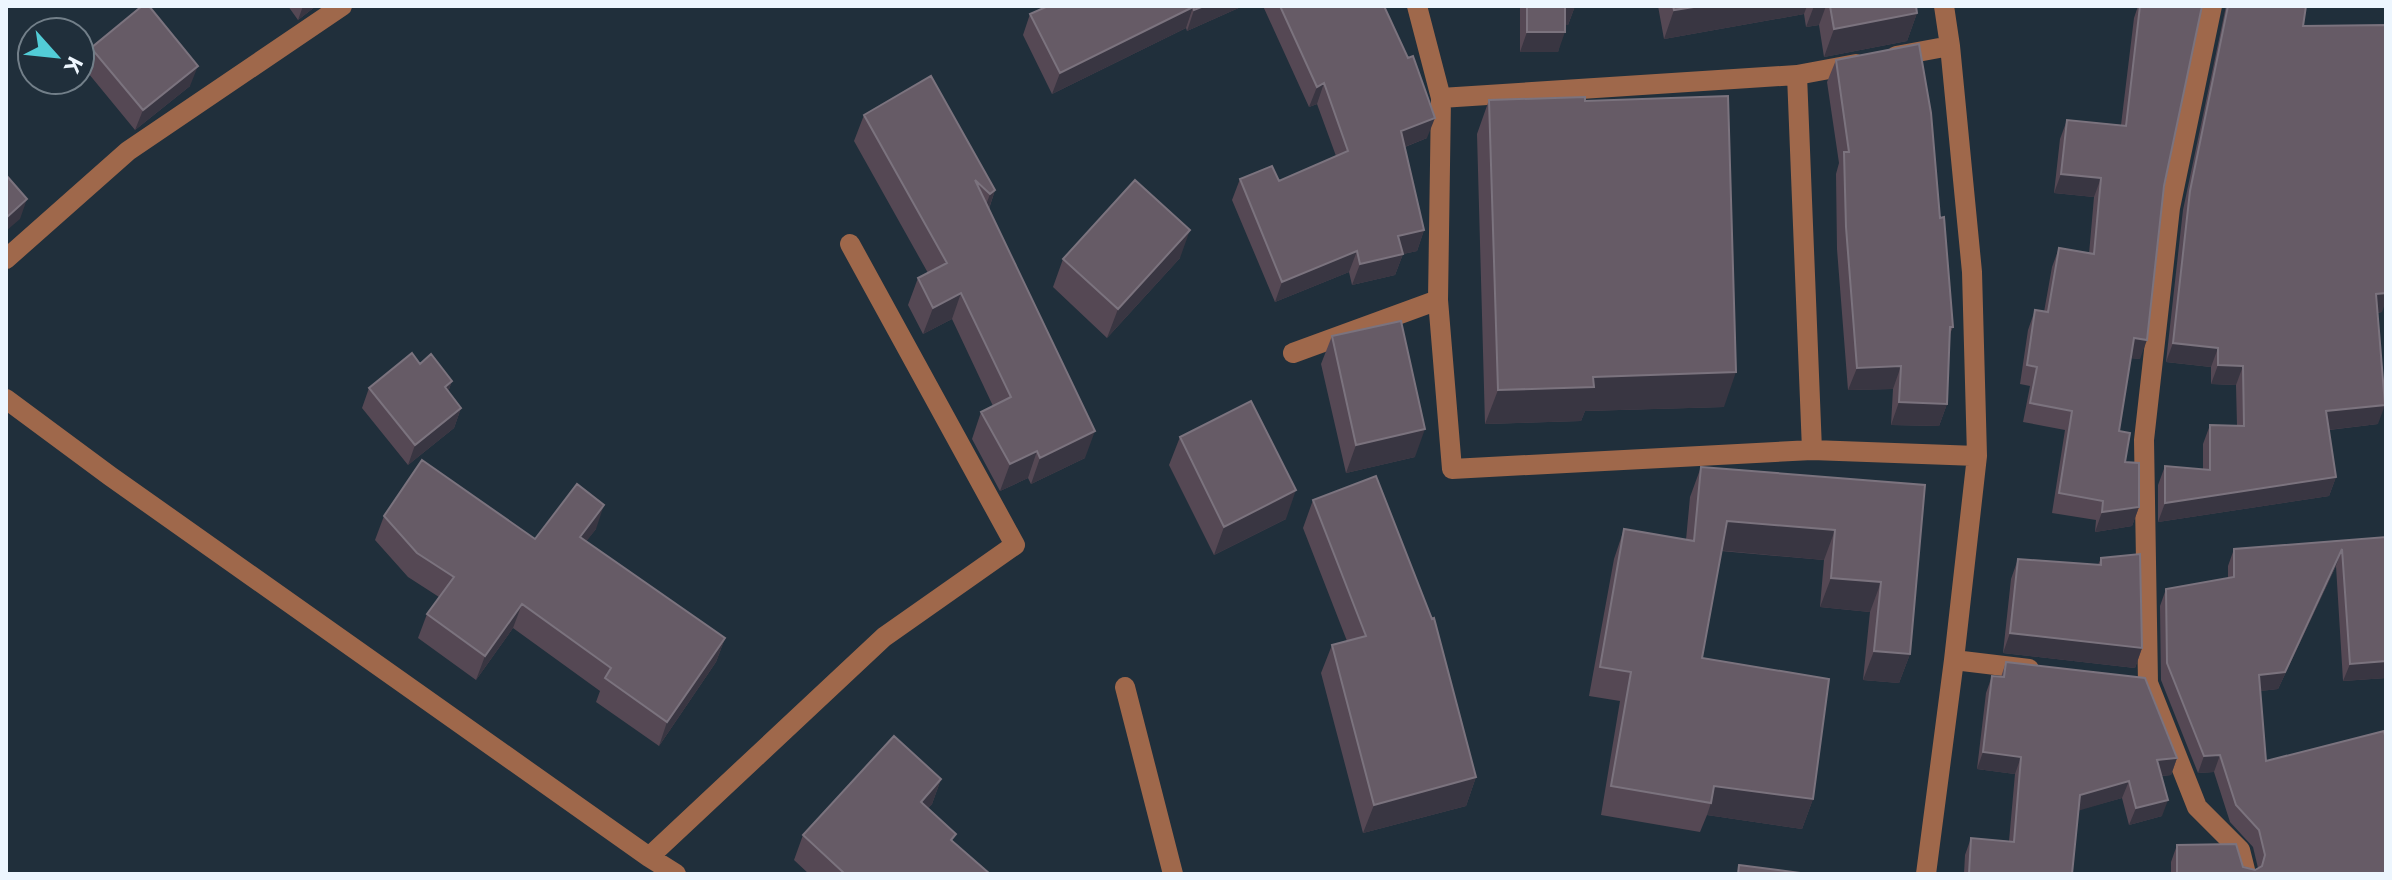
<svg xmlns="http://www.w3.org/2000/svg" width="2392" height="880" font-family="'IBM Plex Sans',sans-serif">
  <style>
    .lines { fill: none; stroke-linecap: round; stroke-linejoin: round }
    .minor { stroke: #9f684b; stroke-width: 20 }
    .wall { fill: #554854 }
    .shaded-wall { fill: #393642 }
    .building { fill: #665b66; stroke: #7b737e; stroke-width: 2 }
  </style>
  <rect width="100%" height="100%" fill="#202f3b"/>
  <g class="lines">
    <path class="minor" d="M1417 6 1441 98 1438 300 1452 469 1812 450 1977 456
      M2212 6 2170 208 2144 440 2148 683 2197 807 2240 850 2246 874
      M1896 56 1950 46
      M1797 75 1856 64
      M1441 98 1797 75 1812 450
      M6 259 128 151 342 6
      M1293 353 1438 300
      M6 399 110 476 649 857 676 874
      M1954 660 2029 669
      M1125 687 1173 874
      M649 857 884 637 1015 545 850 244
      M1926 874 1954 660 1977 456 1972 272 1950 46 1944 6"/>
  </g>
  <path class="wall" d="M288 6H316L298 20Z
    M1243 6 1187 31 1186 28 1052 94 1023 35 1030 14Z
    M1263 6H1384L1427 138 1405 147 1424 230 1417 251 1403 254 1395 275 1352 285 1349 272 1275 302 1232 200 1240 179 1279 181 1336 156 1317 104 1309 107Z
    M1520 6H1575L1568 25 1565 24 1558 52H1520Z
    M1658 6H1916L1917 13 1907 41 1824 57 1819 25 1806 27 1804 14 1664 39Z
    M2138 6H2202L2164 186 2140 359 2131 358 2119 431 2125 462 2139 507 2132 526 2095 532 2096 520 2052 513 2065 430 2023 422 2030 386 2020 384 2028 330 2035 310 2044 312 2052 267 2059 248 2089 254 2094 197 2054 193 2060 139 2067 120 2121 125 2134 18Z
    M2226 6H2306L2303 26 2382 312 2377 313 2378 424 2329 430 2336 477 2329 496 2158 522V485L2165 466 2203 470V444L2210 425 2237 426 2236 385 2211 384V367L2166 362 2183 210Z
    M91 48 190 86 135 130 84 68Z
    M1836 60 1940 218 1953 327 1950 334 1947 404 1939 426 1891 425 1893 389 1848 390 1837 249 1836 174 1839 163 1827 82Z
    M1489 100 1585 101 1724 407 1585 411 1581 421 1485 424 1477 134Z
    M864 115 995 190 989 209 1085 458 1031 484 1028 478 1000 491 972 439 981 412 993 406 952 319 923 334 908 305 918 278 928 273 854 141Z
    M1180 258 1107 338 1053 287 1063 259Z
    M1332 336 1415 457 1346 473 1321 364Z
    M420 364 452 381 448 392 461 408 454 428 408 465 362 408 369 388Z
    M1180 437 1286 519 1214 555 1169 465Z
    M1701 467 1925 485 1910 654 1899 683 1863 680 1870 612 1820 607 1824 560 1721 551 1702 658 1813 799 1802 829 1707 815 1700 832 1601 815 1620 701 1589 696 1614 559 1624 529 1686 540 1690 497Z
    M1313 500 1476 777 1466 806 1363 833 1321 673 1332 645 1347 641 1303 528Z
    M384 516 535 539 596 529 586 541 725 638 716 662 659 746 596 702 600 691 513 628 476 680 418 638 427 614 439 597 408 577 375 540Z
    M2386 537V678L2343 681 2336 566 2278 689 2260 691 2266 761 2386 874H2171V862L2177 845 2255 870 2258 868 2253 847 2230 822 2214 772 2198 773 2161 680 2160 606 2166 589 2228 578V566L2234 549Z
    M2101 558 2142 648 2135 668 2003 653 2011 579 2018 559 2098 565Z
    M2006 662 2177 758 2171 775 2162 776V816L2129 825 2122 798 2078 810 2072 874H1964L1965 855 1971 838 2009 841 2015 774 1977 769 1986 693 1992 676 2001 677Z
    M941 779 932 804 928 808 953 842 990 874H809L794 860 803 835Z"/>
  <path class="shaded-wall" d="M303 6H316L298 20Z
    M1204 6H1243L1187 31 1194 10Z
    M1565 6H1575L1568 25 1558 24Z
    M1700 6H1807L1804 14 1664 39 1674 10Z
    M1814 6H1826L1819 25 1806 27Z
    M1193 7 1186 28 1052 94 1060 73Z
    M1917 13 1907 41 1824 57 1834 29Z
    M1527 32H1565L1558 52H1520Z
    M198 66 190 86 135 130 143 110Z
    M1324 83 1317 104 1309 107 1317 87Z
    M1435 118 1427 138 1394 151 1401 131Z
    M2061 174 2101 178 2094 197 2054 193Z
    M995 190 986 217 980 221 990 194Z
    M27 199 20 219 6 231V218Z
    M1190 230 1180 258 1107 338 1118 309Z
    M1424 230 1417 251 1403 254 1395 275 1352 285 1360 264 1398 236Z
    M1357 251 1349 272 1275 302 1282 282Z
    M961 293 952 319 923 334 933 308Z
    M2386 293V301L2382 312 2369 313 2376 294Z
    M2134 338 2147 340 2140 359 2127 358Z
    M2173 343 2218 348 2211 367 2166 362Z
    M2218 365 2243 366 2236 385 2211 384Z
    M1901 366 1893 389 1848 390 1857 368Z
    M1736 372 1724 407 1585 411 1581 421 1485 424 1498 390 1593 377Z
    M452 381 445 401V387Z
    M1899 402 1947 404 1939 426 1891 425Z
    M2385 405 2378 424 2319 431 2326 411Z
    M461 408 454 428 408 465 415 445Z
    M1425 429 1415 457 1346 473 1356 445Z
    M1095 431 1085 458 1031 484 1040 458Z
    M1037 451 1028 478 1000 491 1010 464Z
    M2336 477 2329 496 2158 522 2165 503Z
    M1296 490 1286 519 1214 555 1224 527Z
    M604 505 596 529 571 561 580 537Z
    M2139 507 2132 526 2095 532 2102 512Z
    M1727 521 1835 530 1824 560 1716 550Z
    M2342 549 2336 566 2278 689 2252 692 2259 675Z
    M1831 578 1881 582 1870 612 1820 607Z
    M522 604 513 628 476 680 485 656Z
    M2010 633 2142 648 2135 668 2003 653Z
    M725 638 716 662 659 746 667 722Z
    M1874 651 1910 654 1899 683 1863 680Z
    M2386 661V678L2343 681 2350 664Z
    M1983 752 2021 757 2015 774 1977 769Z
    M2220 755 2214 772 2198 773 2204 756Z
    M2177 758 2171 775 2151 777 2157 760Z
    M1476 777 1466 806 1363 833 1374 805Z
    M941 779 932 804 912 826 921 802Z
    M2129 781 2122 798 2074 812 2080 795Z
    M1714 786 1813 799 1802 829 1707 815 1711 803Z
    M2168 800 2162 816 2129 825 2136 808Z"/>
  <path class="building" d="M142 6H149L198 66 143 110 91 48Z
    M1048 6H1204L1194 10 1193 7 1060 73 1030 14Z
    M1280 6H1384L1408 58 1413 56 1435 118 1401 131 1424 230 1398 236 1403 254 1360 264 1357 251 1282 282 1240 179 1272 166 1279 181 1348 151 1324 83 1317 87Z
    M1527 6H1565V32H1527Z
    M1673 6H1700L1674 10Z
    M1830 6H1916L1917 13 1834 29Z
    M2140 6H2202L2164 186 2147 340 2134 338 2119 431 2130 433 2125 462 2139 463V507L2102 512 2103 501 2059 493 2072 411 2030 403 2037 367 2027 365 2035 310 2048 312 2059 248 2094 254 2101 178 2061 174 2067 120 2126 126Z
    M2228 6H2306L2303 26 2386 25V231H2385L2386 293 2376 294 2385 405 2326 411 2336 477 2165 503V466L2210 470V425L2244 426 2243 366 2218 365V348L2173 343 2190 191Z
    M1919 44 1931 113 1940 218 1944 217 1953 327H1950L1947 404 1899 402 1901 366 1857 368 1846 227 1844 152H1849L1836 60Z
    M931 76 995 190 990 194 975 180 1095 431 1040 458 1037 451 1010 464 981 412 1011 397 961 293 933 308 918 278 947 263 864 115Z
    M1728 96 1736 372 1593 377 1594 387 1498 390 1489 100 1585 97V101Z
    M6 175 27 199 6 218Z
    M1135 180 1190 230 1118 309 1063 259Z
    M1401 321 1425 429 1356 445 1332 336Z
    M412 353 420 364 431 354 452 381 445 387 461 408 415 445 369 388Z
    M1251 401 1296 490 1224 527 1180 437Z
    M422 460 535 539 577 484 604 505 580 537 725 638 667 722 605 678 611 668 522 604 485 656 427 614 454 577 417 553 384 516Z
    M1701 467 1925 485 1910 654 1874 651 1881 582 1831 578 1835 530 1727 521 1702 658 1829 679 1813 799 1714 786 1711 803 1611 786 1631 672 1600 667 1624 529 1694 541Z
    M1376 476 1432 619 1434 618 1476 777 1374 805 1332 645 1366 636 1313 500Z
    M2386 537V661L2350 664 2342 549 2285 672 2259 675 2266 761 2384 731 2386 740V874H2177V845L2236 844 2243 867 2255 870 2262 866 2265 855 2259 830 2236 805 2220 755 2204 756 2167 663 2166 589 2234 577V549Z
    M2140 554 2142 648 2010 633 2018 559 2101 565V558Z
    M2006 662 2145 678 2177 758 2157 760 2168 800 2136 808 2129 781 2080 795 2072 874 2003 873 2002 874H1969L1971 838 2014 842 2021 757 1983 752 1992 676 2004 677Z
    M894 736 941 779 921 802 956 834 951 840 990 874H845L803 835Z
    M1739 865 1808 874H1738Z"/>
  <rect width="2392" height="880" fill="none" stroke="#edf6fe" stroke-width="16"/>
  <g transform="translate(56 56) rotate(117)"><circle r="38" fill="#202f3b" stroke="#727f89" stroke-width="2"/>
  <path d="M0-6L14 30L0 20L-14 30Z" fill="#52ccd6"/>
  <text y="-12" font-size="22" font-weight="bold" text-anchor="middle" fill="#edf6fe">K</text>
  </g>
</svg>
